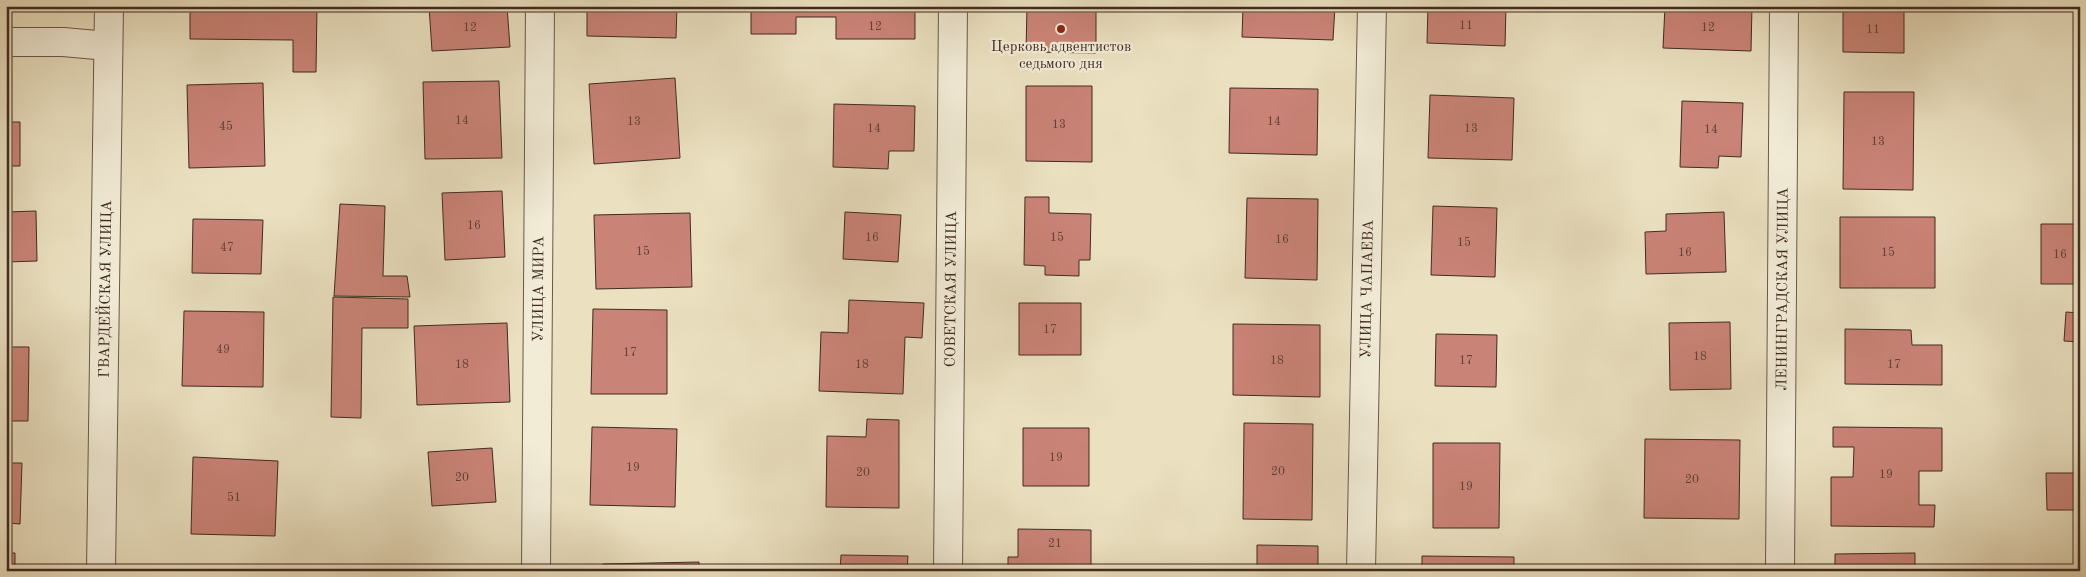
<svg xmlns="http://www.w3.org/2000/svg" width="2086" height="577" font-family="'Old Standard TT',serif">
  <style>
    .building { fill: #ca8377; stroke: #402b21 }
    .lines { fill: none; stroke-linecap: round; stroke-linejoin: round }
    .minor-casing { stroke: #6b5849; stroke-width: 30 }
    .tertiary-casing { stroke: #6b5849; stroke-width: 30 }
    .minor { stroke: #f2ecd7; stroke-width: 28 }
    .tertiary { stroke: #f2ecd7; stroke-width: 28 }
    .poi-dot { fill: #8f2418; stroke: #f2ecd7; stroke-width: 2 }
    .labels { text-anchor: middle; stroke-width: 4.5; stroke-linejoin: round; paint-order: stroke }
    .number-label { font-size: 12px; fill: #624136 }
    .poi-label { font-size: 15px; fill: #402b21; stroke: #f2ecd7 }
    .street-label { font-size: 15px; fill: #402b21; stroke: #f2ecd7 }
  </style>
  <rect width="100%" height="100%" fill="#ebe1c1"/>
  <filter id="stains"><feTurbulence type="fractalNoise" baseFrequency=".004" numOctaves="4"/><feColorMatrix values="0 0 0 0 .2 0 0 0 0 .09 0 0 0 0 .02 0 0 0 .5 -.17"/></filter>
  <radialGradient id="worn" r=".72"><stop offset=".6" stop-color="#630" stop-opacity="0"/><stop offset="1" stop-color="#630" stop-opacity=".3"/></radialGradient>
  <path class="building" d="M190 6H317L316 72H293V40L190 39Z
    M429 6H507L510 47 432 51Z
    M587 6H677L676 38 587 36Z
    M751 6H915V39H836V17H796V34H751Z
    M1027 6H1096V53L1026 52Z
    M1243 6H1335L1333 40 1242 37Z
    M1428 6H1506L1505 46 1427 43Z
    M1665 6H1752L1751 51 1663 48Z
    M1843 6H1904V53L1843 52Z
    M675 78 680 158 594 164 589 84Z
    M499 81 502 158 425 159 423 82Z
    M263 83 265 166 189 168 187 85Z
    M1026 86H1092V162L1026 161Z
    M1230 88 1318 89 1317 155 1229 153Z
    M1844 92H1914L1913 190 1843 189Z
    M1430 95 1514 98 1512 160 1428 158Z
    M1682 101 1743 103 1741 157 1719 156 1718 168 1680 167Z
    M834 104 915 106 914 151H889L888 169 833 167Z
    M2080 111V147H2078L2077 112Z
    M6 122H20V166H6Z
    M502 191 505 257 445 260 442 193Z
    M1025 197H1049V213L1091 214 1090 260H1079V276L1045 275V266L1024 265Z
    M1247 198 1318 199 1317 280 1245 278Z
    M340 204 385 206 383 276H407L410 297 334 296Z
    M1433 206 1497 208 1495 277 1431 275Z
    M36 211 37 261 6 262V212Z
    M845 212 901 215 898 262 843 259Z
    M1724 212 1726 272 1646 274 1645 232 1666 231V214Z
    M690 213 692 287 596 289 594 215Z
    M1840 217H1935V288H1840Z
    M193 219 263 220 261 274 192 273Z
    M2041 224H2080V284H2041Z
    M333 297 408 299V328H362L361 418 331 417Z
    M849 300 924 303 922 338 905 337 903 394 819 391 821 332 848 333Z
    M1019 303H1081V355H1019Z
    M593 309 667 310V394H591Z
    M184 311 264 312 263 387 182 386Z
    M2066 312 2080 313V342L2064 341Z
    M1730 322 1731 389 1670 390 1669 323Z
    M507 323 510 402 417 405 414 326Z
    M1233 324 1320 325V397L1233 395Z
    M1845 329 1911 330 1912 345H1942V385L1845 384Z
    M1436 334 1497 335 1496 387 1435 386Z
    M6 347H29L28 421H6Z
    M867 419 899 420V508L826 507 827 436 866 437Z
    M1244 423 1313 424 1312 520 1243 519Z
    M592 427 677 429 675 507 590 505Z
    M1833 427 1942 428V471H1919V505H1935L1934 527 1831 526V477H1853L1854 447H1833Z
    M1023 428H1089V486H1023Z
    M1645 439 1740 440 1739 519 1644 518Z
    M1433 443H1500L1499 528H1433Z
    M492 448 496 502 432 506 428 452Z
    M193 457 278 461 275 536 191 534Z
    M6 463H22L20 524 6 523Z
    M2046 473H2080V510H2047Z
    M1018 529 1091 530V571H1008V557H1018Z
    M1257 545 1318 546V571H1257Z
    M6 553H15V571H6Z
    M1915 553V571H1835V554Z
    M841 555 908 556 907 571H840Z
    M1422 556 1514 557V571H1422Z
    M699 562V571H603V564Z
    M490 569V571L416 570Z"/>
  <g class="lines">
    <g class="minor-casing">
      <g id="minor">
        <path d="M6 42H63L108 46"/>
        <path id="s1" d="M536 571 540 6"/>
        <path id="s2" d="M948 571 953 6"/>
        <path id="s3" d="M1361 571 1372 6"/>
        <path id="s4" d="M1780 571 1784 6"/>
      </g>
    </g>
    <g class="tertiary-casing">
      <g id="tertiary">
        <path id="s5" d="M101 571 109 6"/>
      </g>
    </g>
    <use href="#minor" class="minor"/>
    <use href="#tertiary" class="tertiary"/>
  </g>
  <circle class="poi-dot" cx="1061" cy="29" r="5"/>
  <g class="labels">
    <g class="number-label">
      <text x="1466" y="29">11</text>
      <text x="875" y="30">12</text>
      <text x="470" y="31">12</text>
      <text x="1708" y="31">12</text>
      <text x="1873" y="33">11</text>
      <text x="462" y="124">14</text>
      <text x="634" y="125">13</text>
      <text x="1274" y="125">14</text>
      <text x="1059" y="128">13</text>
      <text x="226" y="130">45</text>
      <text x="874" y="132">14</text>
      <text x="1471" y="132">13</text>
      <text x="1711" y="133">14</text>
      <text x="1878" y="145">13</text>
      <text x="474" y="229">16</text>
      <text x="872" y="241">16</text>
      <text x="1057" y="241">15</text>
      <text x="1282" y="243">16</text>
      <text x="1464" y="246">15</text>
      <text x="227" y="251">47</text>
      <text x="643" y="255">15</text>
      <text x="1685" y="256">16</text>
      <text x="1888" y="256">15</text>
      <text x="2060" y="258">16</text>
      <text x="1050" y="333">17</text>
      <text x="223" y="353">49</text>
      <text x="630" y="356">17</text>
      <text x="1700" y="360">18</text>
      <text x="1277" y="364">18</text>
      <text x="1466" y="364">17</text>
      <text x="462" y="368">18</text>
      <text x="862" y="368">18</text>
      <text x="1894" y="368">17</text>
      <text x="1056" y="461">19</text>
      <text x="633" y="471">19</text>
      <text x="1278" y="475">20</text>
      <text x="863" y="476">20</text>
      <text x="1886" y="478">19</text>
      <text x="462" y="481">20</text>
      <text x="1692" y="483">20</text>
      <text x="1466" y="490">19</text>
      <text x="234" y="501">51</text>
      <text x="1055" y="547">21</text>
    </g>
    <g class="poi-label">
      <text x="1061" y="51">Церковь адвентистов<tspan x="1061" dy="17">седьмого дня</tspan></text>
    </g>
    <g class="street-label">
      <text dy="5" stroke="none"><textPath href="#s5" startOffset="282">ГВАРДЕЙСКАЯ УЛИЦА</textPath></text>
      <text dy="5" stroke="none"><textPath href="#s1" startOffset="282">УЛИЦА МИРА</textPath></text>
      <text dy="5" stroke="none"><textPath href="#s2" startOffset="282">СОВЕТСКАЯ УЛИЦА</textPath></text>
      <text dy="5" stroke="none"><textPath href="#s4" startOffset="282">ЛЕНИНГРАДСКАЯ УЛИЦА</textPath></text>
      <text dy="5" stroke="none"><textPath href="#s3" startOffset="282">УЛИЦА ЧАПАЕВА</textPath></text>
    </g>
  </g>
  <rect width="2086" height="577" fill="none" stroke="#ebe1c1" stroke-width="25"/>
  <rect x="8" y="8" width="2071" height="562" fill="none" stroke="#402b21" stroke-width="2.5"/>
  <rect x="12" y="12" width="2061" height="552" fill="none" stroke="#402b21"/>
  <rect width="100%" height="100%" filter="url(#stains)"/>
  <rect width="100%" height="100%" fill="url(#worn)"/>
</svg>
